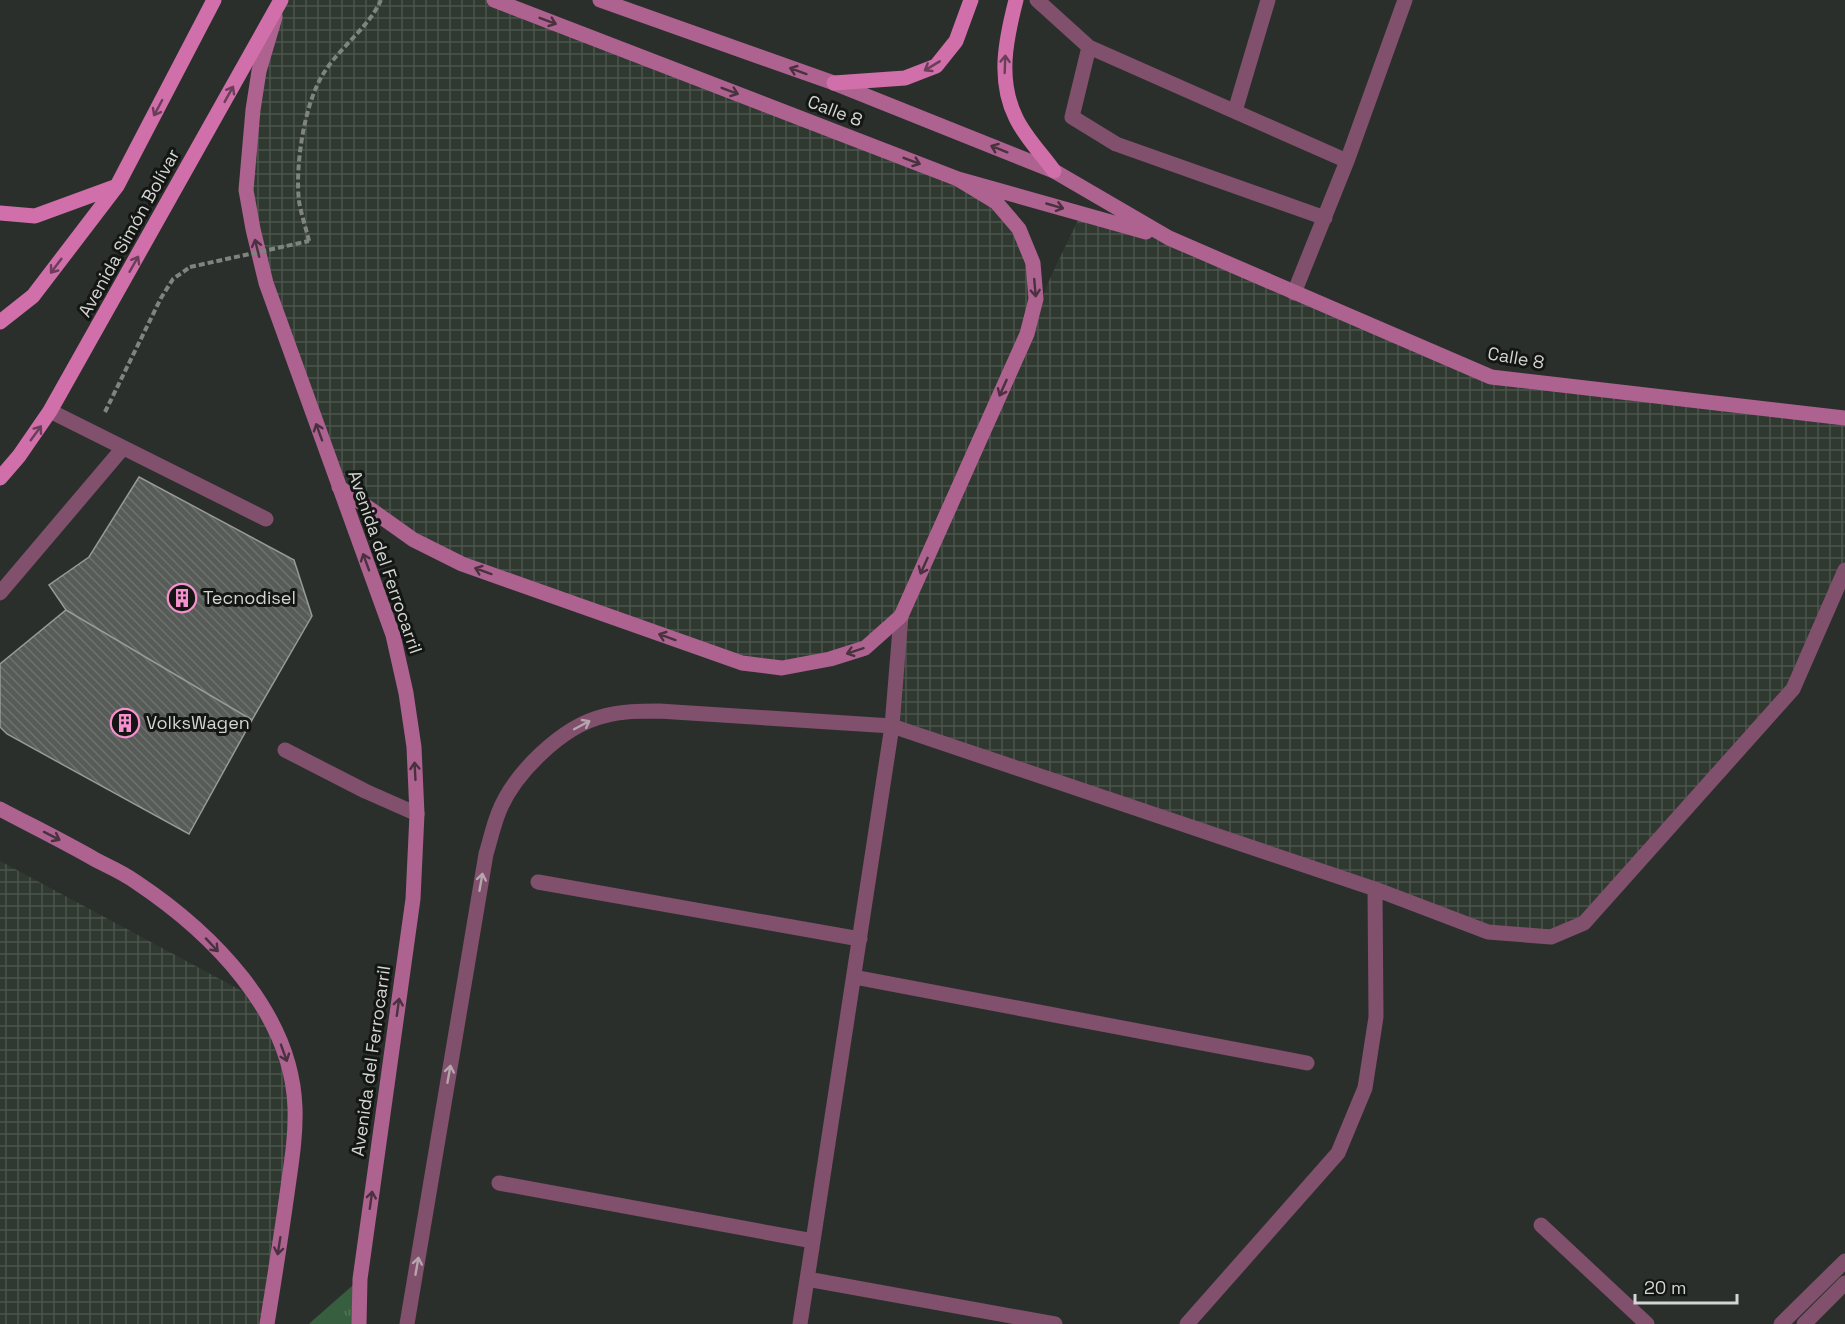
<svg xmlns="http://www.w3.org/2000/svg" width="1845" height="1324" font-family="'Space Grotesk',sans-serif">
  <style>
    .industrial { fill: url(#industrial-grid) }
    .grass { fill: url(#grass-tufts) }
    .building { fill: url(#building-back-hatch); stroke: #969b96; stroke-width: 1.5 }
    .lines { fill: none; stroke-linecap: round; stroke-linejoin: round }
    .path { stroke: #808480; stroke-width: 4; stroke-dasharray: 6 3; stroke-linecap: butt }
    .lane { stroke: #80506c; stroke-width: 15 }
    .street { stroke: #80506c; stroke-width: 15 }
    .secondary { stroke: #ad628f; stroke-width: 15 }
    .primary { stroke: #d06faa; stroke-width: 15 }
    .path-bridge { stroke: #808480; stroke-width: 4; stroke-dasharray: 6 3; stroke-linecap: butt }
    .oneway { stroke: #4a313f }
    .oneway2 { stroke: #693e58 }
    .oneway3 { stroke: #b5a6ae }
    .labels { text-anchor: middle; stroke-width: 6; stroke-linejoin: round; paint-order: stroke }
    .street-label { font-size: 18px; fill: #d2d5d2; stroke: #141614 }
    .poi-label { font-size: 18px; fill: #d2d5d2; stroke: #141614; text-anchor: start }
  </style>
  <defs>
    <pattern id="industrial-grid" width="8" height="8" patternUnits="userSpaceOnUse" patternTransform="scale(1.5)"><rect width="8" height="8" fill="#2f3930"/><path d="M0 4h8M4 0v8" fill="none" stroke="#4c554d"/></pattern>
    <pattern id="grass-tufts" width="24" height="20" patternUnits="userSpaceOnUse" patternTransform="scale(1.5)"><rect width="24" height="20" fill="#375e3e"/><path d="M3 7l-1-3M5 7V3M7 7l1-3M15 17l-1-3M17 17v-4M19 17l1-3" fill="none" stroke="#537459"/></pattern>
    <pattern id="building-back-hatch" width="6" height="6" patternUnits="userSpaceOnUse" patternTransform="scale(1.5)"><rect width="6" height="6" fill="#575c58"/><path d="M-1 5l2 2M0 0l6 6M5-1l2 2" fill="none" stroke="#6e726f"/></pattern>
  </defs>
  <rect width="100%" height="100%" fill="#2a2f2b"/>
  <path class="industrial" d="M281 0H494L996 202 1033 263 1029 328 1052 274 1081 214 1169 238 1491 377 1845 418V570L1793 689 1584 923 1551 937 1488 932 892 726 901 618 865 648 830 659 742 663 462 564 339 487 253 229 249 145Z
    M0 861 259 1000 295 1107 267 1324H0Z"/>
  <path class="grass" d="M360 1279 359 1324H309L311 1322Z"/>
  <path class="building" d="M139 477 294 560 312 616 252 720 66 610 49 585 89 557Z
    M66 610 252 720 189 834 7 734 0 727V664Z"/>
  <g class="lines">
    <path class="path" d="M309 241C306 228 301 214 299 201 295 166 304 106 322 76 338 48 368 29 381 0
      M105 412 161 298 173 279 190 267"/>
    <path class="lane" d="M1037 0 1089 47
      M1235 111 1268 0
      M1325 218 1116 144 1072 117 1089 47 1347 161
      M1294 293 1347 161 1405 0
      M50 411 266 519
      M0 593 123 448
      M285 750 365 791 417 814
      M538 882 860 939
      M854 977 1307 1063
      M499 1183 813 1241 800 1324
      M1541 1225 1647 1324
      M813 1241 892 726
      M807 1279 1055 1324
      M1781 1324 1845 1261
      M1804 1324 1845 1283"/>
    <path class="street" d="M892 726 901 616
      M407 1324 486 854C490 841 493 827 498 814 513 774 562 726 604 716 622 711 640 711 659 711L892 726 1375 889 1488 932 1551 937 1584 923 1793 689 1845 570
      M1187 1324 1338 1153 1365 1088 1376 1017 1375 889"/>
    <path class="secondary" d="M494 0 958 179 1146 232
      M600 0 834 83 1054 171 1169 238 1491 377 1845 418
      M275 17 259 71 253 110 246 190 253 229 266 283 393 635 406 693 414 747 417 814 413 899 360 1279 359 1324
      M339 487 414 540 462 564 742 663 782 668 830 659 865 648 901 616 1027 334 1036 299 1033 263 1019 229 996 202 958 179
      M0 809C32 826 65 842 96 860 110 867 124 873 136 882 211 932 292 1012 295 1108 296 1137 291 1165 287 1194 281 1237 274 1281 267 1324"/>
    <path class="primary" d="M1016 0C1006 39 997 80 1016 118 1025 137 1042 154 1054 171
      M834 83 905 78 936 66 956 41 971 0
      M0 213 35 216 117 186
      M0 322 33 296 117 186 214 0
      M0 478 19 456 50 411 281 0"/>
    <path class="path-bridge" d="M190 267 309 241"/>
  </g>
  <defs><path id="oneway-shaft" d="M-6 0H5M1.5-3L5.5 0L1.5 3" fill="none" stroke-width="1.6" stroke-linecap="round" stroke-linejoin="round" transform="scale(1.5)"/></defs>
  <g class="oneway">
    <use href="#oneway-shaft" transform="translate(548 21) rotate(21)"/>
    <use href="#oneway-shaft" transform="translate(798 71) rotate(-160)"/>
    <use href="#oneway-shaft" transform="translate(730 91) rotate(21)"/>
    <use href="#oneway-shaft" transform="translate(999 149) rotate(-158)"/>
    <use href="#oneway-shaft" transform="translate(912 161) rotate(21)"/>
    <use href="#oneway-shaft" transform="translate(1055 206) rotate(16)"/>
    <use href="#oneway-shaft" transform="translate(257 248) rotate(-104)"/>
    <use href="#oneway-shaft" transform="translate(1035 288) rotate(85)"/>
    <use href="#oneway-shaft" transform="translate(1003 388) rotate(114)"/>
    <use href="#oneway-shaft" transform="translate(319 432) rotate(-110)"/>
    <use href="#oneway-shaft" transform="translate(366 562) rotate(-110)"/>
    <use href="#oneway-shaft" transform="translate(924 566) rotate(114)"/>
    <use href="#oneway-shaft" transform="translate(483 571) rotate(-160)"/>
    <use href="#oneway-shaft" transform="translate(667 637) rotate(-160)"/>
    <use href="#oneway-shaft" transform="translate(855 651) rotate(162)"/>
    <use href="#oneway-shaft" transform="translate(415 771) rotate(-93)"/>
    <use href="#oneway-shaft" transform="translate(52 836) rotate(27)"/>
    <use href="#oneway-shaft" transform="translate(212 945) rotate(47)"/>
    <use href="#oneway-shaft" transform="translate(398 1007) rotate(-82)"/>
    <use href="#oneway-shaft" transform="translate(284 1053) rotate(70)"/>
    <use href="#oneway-shaft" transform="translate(371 1200) rotate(-82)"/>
    <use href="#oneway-shaft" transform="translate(279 1246) rotate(99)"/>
  </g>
  <g class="oneway2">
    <use href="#oneway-shaft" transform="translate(1005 64) rotate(-88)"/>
    <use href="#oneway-shaft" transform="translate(932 66) rotate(149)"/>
    <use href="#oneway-shaft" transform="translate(229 94) rotate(-61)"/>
    <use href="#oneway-shaft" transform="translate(158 108) rotate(118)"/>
    <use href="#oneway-shaft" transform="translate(134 264) rotate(-60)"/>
    <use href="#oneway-shaft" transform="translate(56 266) rotate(127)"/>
    <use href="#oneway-shaft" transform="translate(36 433) rotate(-54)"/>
  </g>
  <g class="oneway3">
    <use href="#oneway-shaft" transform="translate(582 725) rotate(-28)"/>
    <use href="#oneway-shaft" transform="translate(481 882) rotate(-80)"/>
    <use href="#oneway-shaft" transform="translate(449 1074) rotate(-80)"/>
    <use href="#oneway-shaft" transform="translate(417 1266) rotate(-80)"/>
  </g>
  <defs>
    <g id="building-ring" transform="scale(1.5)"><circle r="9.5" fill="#141614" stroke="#f790ce" stroke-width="1.5"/><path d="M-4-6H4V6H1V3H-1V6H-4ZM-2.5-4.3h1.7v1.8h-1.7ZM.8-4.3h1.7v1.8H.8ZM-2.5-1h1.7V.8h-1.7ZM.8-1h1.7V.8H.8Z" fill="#f790ce"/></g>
  </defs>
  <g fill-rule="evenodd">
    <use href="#building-ring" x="182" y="598"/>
    <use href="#building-ring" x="125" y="723"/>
  </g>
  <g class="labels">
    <g class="street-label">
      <text transform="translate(835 111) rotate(21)" y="6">Calle 8</text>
      <text transform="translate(129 233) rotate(-61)" y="6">Avenida Simón Bolívar</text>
      <text transform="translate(1516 358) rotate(10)" y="6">Calle 8</text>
      <text transform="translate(385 562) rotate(71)" y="6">Avenida del Ferrocarril</text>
      <text transform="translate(371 1061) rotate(-82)" y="6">Avenida del Ferrocarril</text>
    </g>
    <g class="poi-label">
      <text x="203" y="604">Tecnodisel</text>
      <text x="146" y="729">VolksWagen</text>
    </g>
  </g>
  <path d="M1635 1294v9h102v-9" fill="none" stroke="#d2d5d2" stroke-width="3"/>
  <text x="1644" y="1294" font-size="18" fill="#d2d5d2" stroke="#141614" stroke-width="4.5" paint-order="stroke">20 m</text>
</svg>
